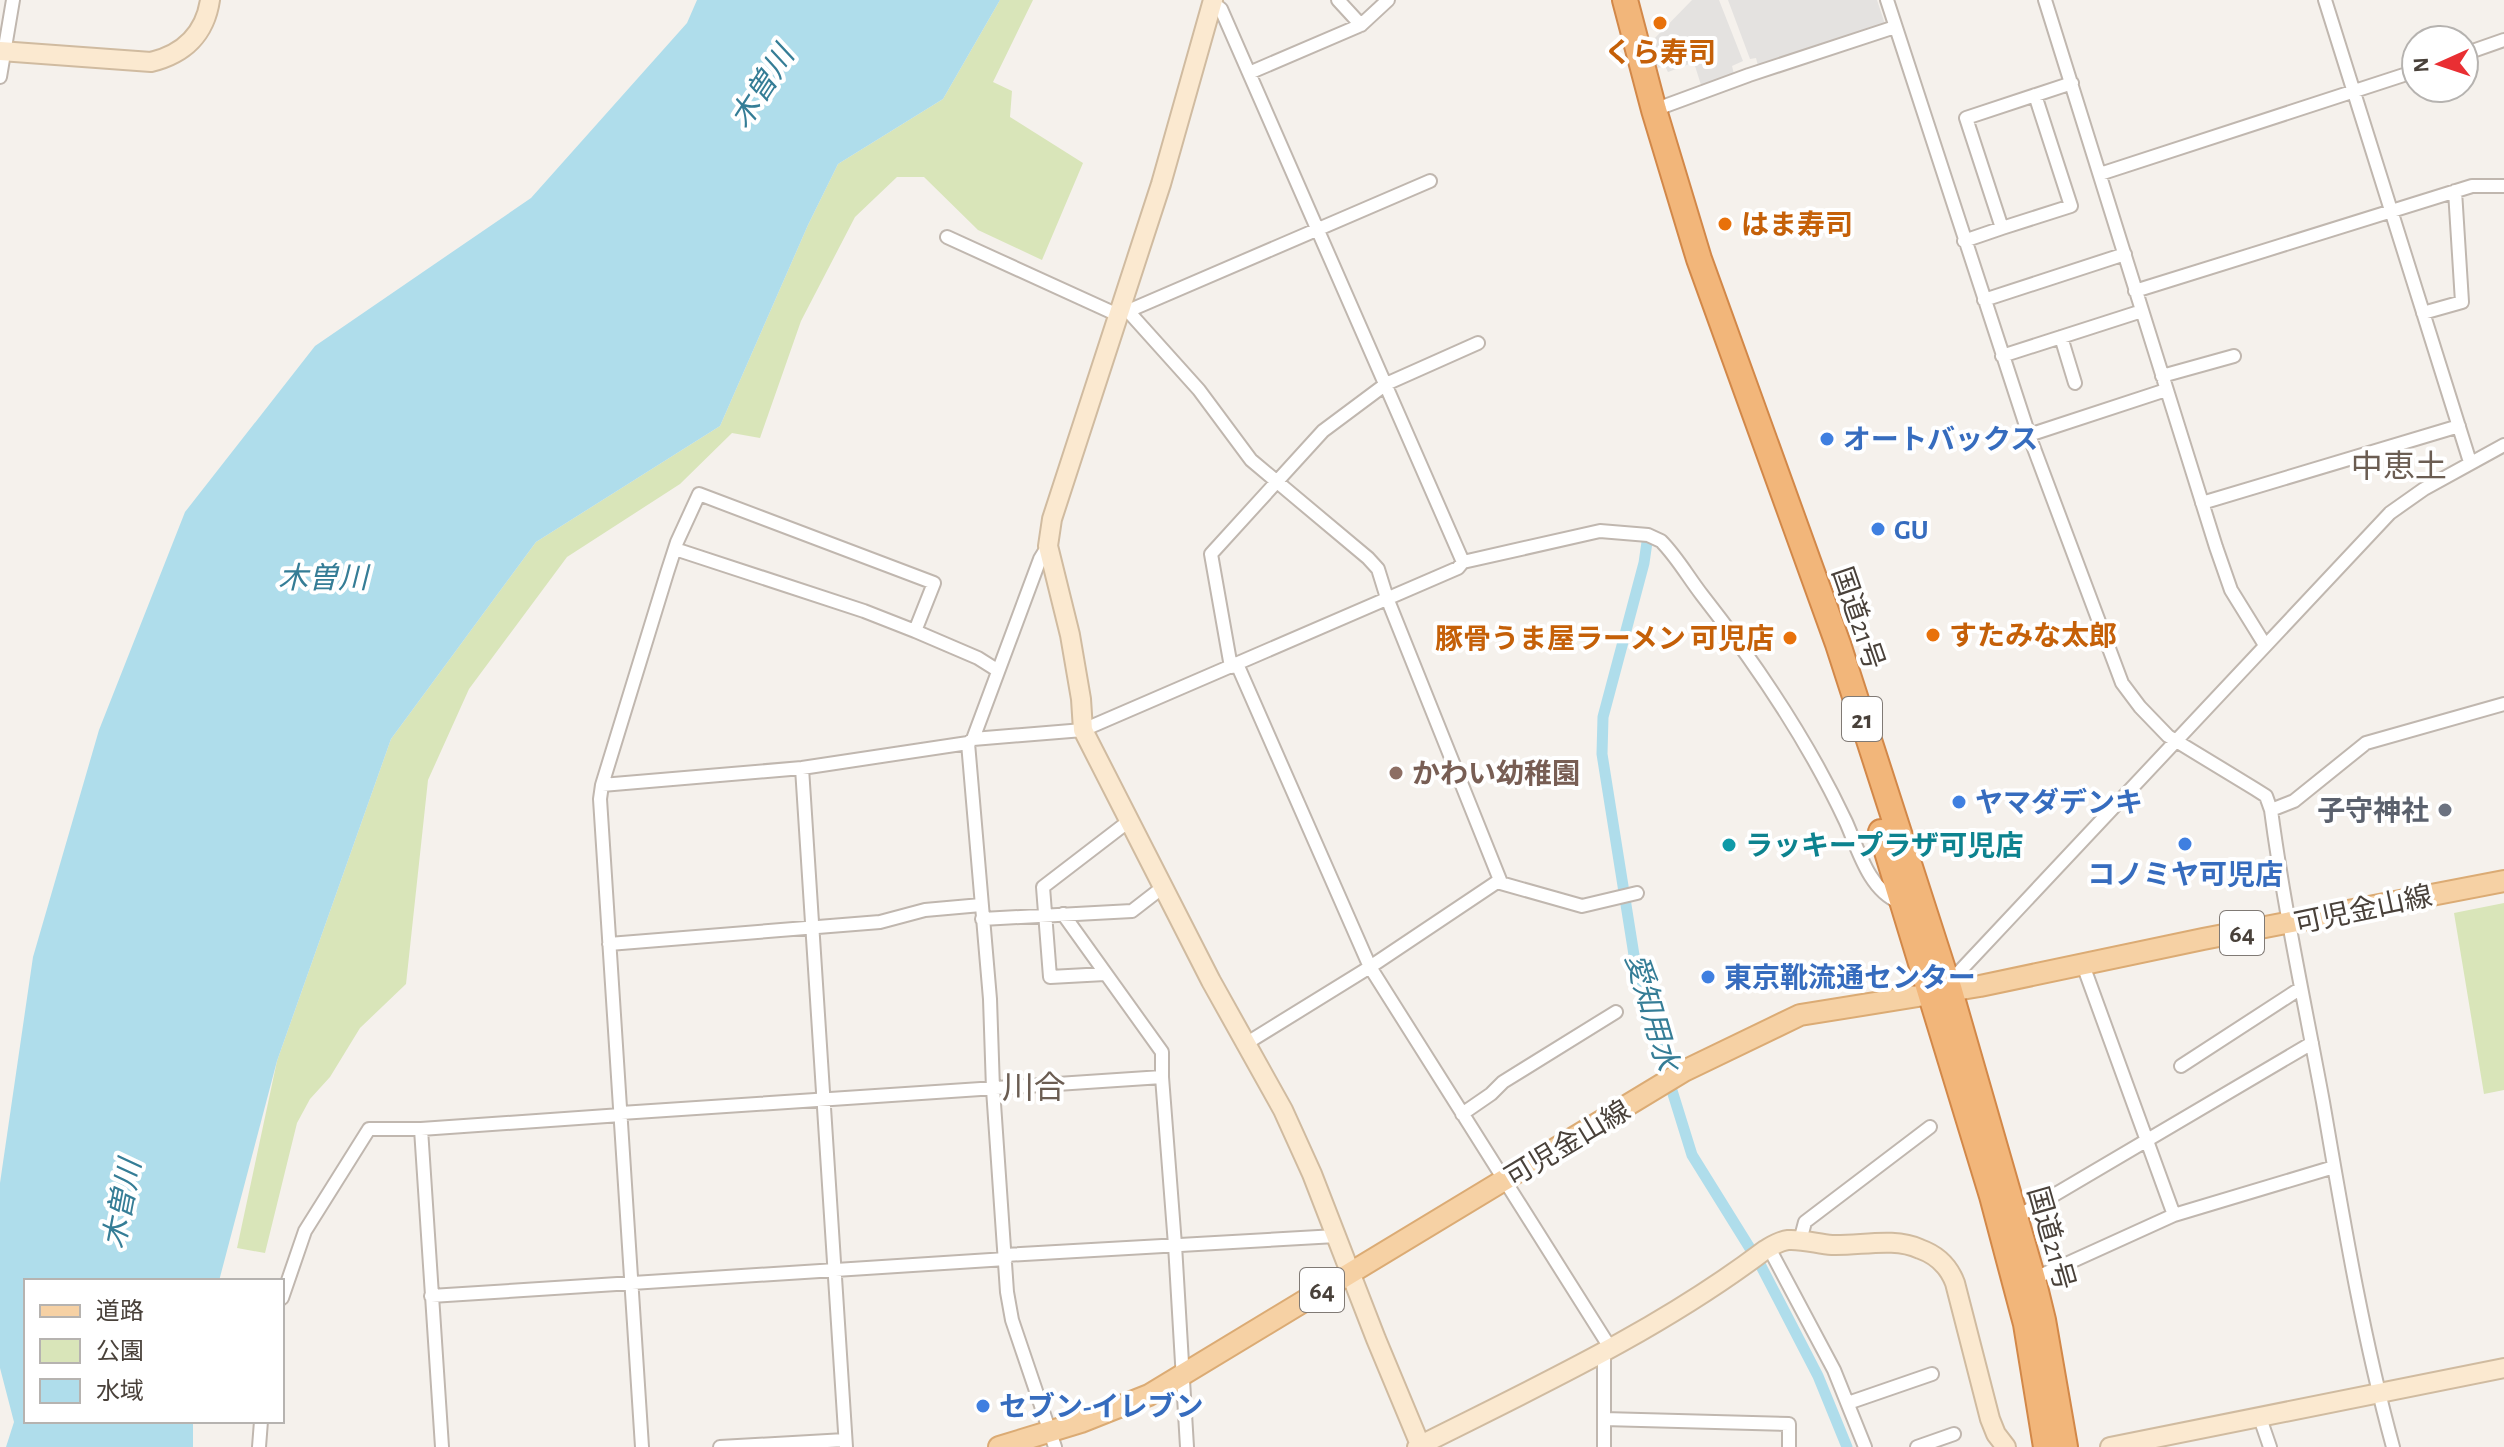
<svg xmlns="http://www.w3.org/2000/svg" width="2504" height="1447" font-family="'Alegreya Sans','Noto Sans JP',sans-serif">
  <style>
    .green { fill: #d9e5b9 }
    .parking { fill: #e4e2e0 }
    .water { fill: #afddeb }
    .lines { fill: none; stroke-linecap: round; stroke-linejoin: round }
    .canal { stroke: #afddeb; stroke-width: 11 }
    .street-casing { stroke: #c0b7af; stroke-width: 16 }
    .secondary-casing { stroke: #d0bba0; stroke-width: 22 }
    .primary-casing { stroke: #dbab74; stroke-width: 24 }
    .highway-casing { stroke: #d28849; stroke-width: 28 }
    .street { stroke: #fff; stroke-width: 12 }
    .secondary { stroke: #fbe9d0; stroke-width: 18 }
    .primary { stroke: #f6d1a4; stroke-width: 20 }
    .highway { stroke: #f2b67a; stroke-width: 24 }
    .food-dot { fill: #e8710a; stroke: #fff; stroke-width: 3 }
    .shop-dot { fill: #3f7fe0; stroke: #fff; stroke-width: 3 }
    .education-dot { fill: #8d6e63; stroke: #fff; stroke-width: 3 }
    .worship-dot { fill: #6b7280; stroke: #fff; stroke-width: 3 }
    .culture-dot { fill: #0f9aa8; stroke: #fff; stroke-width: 3 }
    .labels { text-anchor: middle; stroke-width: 8; stroke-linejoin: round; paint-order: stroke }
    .shield { fill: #fff; stroke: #807a75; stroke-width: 2 }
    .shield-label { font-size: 26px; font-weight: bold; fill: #49413a }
    .food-label { font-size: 28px; font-weight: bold; fill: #c56008; stroke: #fff; text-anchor: start }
    .shop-label { font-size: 28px; font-weight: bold; fill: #366cbe; stroke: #fff; text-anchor: start }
    .street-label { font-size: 28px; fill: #49413a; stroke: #fff }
    .education-label { font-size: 28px; font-weight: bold; fill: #785e54; stroke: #fff; text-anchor: start }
    .worship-label { font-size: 28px; font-weight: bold; fill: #5b616d; stroke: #fff; text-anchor: end }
    .culture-label { font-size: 28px; font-weight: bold; fill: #0d838f; stroke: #fff; text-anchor: start }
    .water-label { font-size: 30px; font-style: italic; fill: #357d96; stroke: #fff }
    .quarter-label { font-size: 32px; fill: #6b5d52; stroke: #fff }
  </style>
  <rect width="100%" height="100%" fill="#f5f1ec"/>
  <path class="green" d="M1000 0H1033L993 82 1012 91 1010 117 1083 163 1042 260 978 230 924 177H897L855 217 801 321 760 438 732 433 680 484 567 557 469 689 428 780 406 984 360 1028 330 1077 310 1099 297 1123 265 1253 237 1248 277 1061 391 739 536 542 720 426 808 225 838 164 943 99Z
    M2504 903V1090L2484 1094 2454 913Z"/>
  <path class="parking" d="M1692 0H1719L1743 61 1732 66 1734 74 1701 85 1695 66 1708 57 1668 72 1665 66 1654 69 1652 41Z
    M1728 0H1877L1885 24 1758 66 1756 58 1750 59Z"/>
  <path class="water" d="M697 0H1000L943 99 838 164 808 225 720 426 536 542 391 739 277 1061 219 1281H26V1421H193V1447H6L14 1422 0 1368V1183L33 957 99 730 185 512 315 346 531 198 687 23Z"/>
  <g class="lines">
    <path class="canal" d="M1647 542 1644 563 1603 717 1602 754 1634 955 1656 1039 1692 1155 1761 1266 1818 1376 1847 1447"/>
    <g class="street-casing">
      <path id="street" d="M1338 0 1361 25
        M1887 0 2029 435 2122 683 2140 707 2168 736 2255 789 2266 796 2271 810C2284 908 2305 1005 2323 1102 2343 1218 2362 1334 2393 1447
        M2045 0 2216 547 2231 590 2265 645
        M2325 0 2470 462
        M1212 2 1221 9 1463 562
        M2464 54 2504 40
        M1249 73 1361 25 1388 0
        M0 77 13 0
        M1654 110 1749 75 1895 27
        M2100 174 2416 71
        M2002 228 2071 206 2035 95
        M947 237 1118 315
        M1964 241 2002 228 1966 118 2072 83
        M2135 291 2472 186H2504
        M1984 300 2125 254
        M1120 308 1128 311 1199 390 1251 460 1368 558 1378 569 1387 598 1500 880 1497 882
        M1128 311 1430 181
        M2423 313 2462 302 2455 191
        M2061 337 2075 383
        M2002 356 2142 311
        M2162 376 2234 356
        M2029 435 2166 390
        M2202 503 2459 426
        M675 549 864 611 915 631
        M1237 664 1370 967 1611 1349
        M1231 667 1211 554 1323 431 1386 384 1478 343
        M973 739 1040 559 1048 546
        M968 743 990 999 993 1089 1007 1292 1012 1320 1055 1447
        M802 768 846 1447
        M602 785 802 768 968 743 973 739 1083 730 1458 568 1463 562 1600 531 1648 535 1661 541C1677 557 1688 577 1702 595 1757 665 1808 741 1846 822 1858 849 1869 890 1899 902
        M2271 810 2294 801 2366 743 2504 704
        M1063 914 1162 1052V1077
        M982 919 1132 911 1163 887
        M609 944 880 922 925 910 981 905
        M2083 965 2174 1215
        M1960 971 2390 513 2424 489 2504 445
        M1105 974 1050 977 1043 887 1129 821
        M1247 1043 1370 967 1497 882 1582 906 1637 893
        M2181 1066 2301 988
        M621 1113 1162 1077 1175 1245 1187 1447
        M1462 1114 1491 1094 1503 1082 1616 1012
        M421 1129 442 1447
        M2015 1218 2312 1043
        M1800 1241 1805 1222 1930 1127
        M1769 1248 1834 1370 1865 1447
        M1005 1255 1336 1236
        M2033 1279 2174 1215 2334 1167
        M431 1296 1006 1259
        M282 1298 305 1231 369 1129H421L621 1115
        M1848 1403 1932 1374
        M2260 1418 2270 1447
        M1604 1419 1789 1424V1447
        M259 1447 261 1421
        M642 1447 600 799 602 785 667 573 677 542 699 494 934 583 915 631 978 658 997 670
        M720 1447 845 1440
        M1604 1447V1352
        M1917 1447 1954 1434"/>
    </g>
    <g class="secondary-casing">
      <path id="secondary" d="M1213 0 1161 184 1052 519 1048 546 1070 635 1081 699 1083 730 1211 981 1283 1110 1312 1174 1376 1339 1421 1447
        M0 51 151 62C184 54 205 34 210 0
        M1417 1447C1536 1387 1658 1331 1765 1250 1772 1246 1779 1241 1788 1240 1803 1239 1818 1244 1832 1245 1861 1246 1894 1237 1920 1249 1937 1255 1949 1267 1955 1283L1990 1419 1996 1434 2006 1447
        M2110 1447 2504 1368"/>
    </g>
    <g class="primary-casing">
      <path id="primary" d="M999 1447 1081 1422 1149 1395 1684 1071 1800 1015 1980 986 2203 939 2504 881"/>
    </g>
    <g class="highway-casing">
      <path id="highway" d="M1625 0 1654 110 1699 259 1838 644 1950 991 2033 1279 2043 1320 2065 1447
        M1881 832 1992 1196 2026 1324 2046 1447"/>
    </g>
    <use href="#street" class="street"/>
    <use href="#secondary" class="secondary"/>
    <use href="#primary" class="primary"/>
    <use href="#highway" class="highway"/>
  </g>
  <g class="food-dot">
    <circle cx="1660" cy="23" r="8"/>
    <circle cx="1725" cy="224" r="8"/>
    <circle cx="1933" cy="635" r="8"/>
    <circle cx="1790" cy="638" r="8"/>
  </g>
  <g class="shop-dot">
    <circle cx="1827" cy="439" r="8"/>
    <circle cx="1878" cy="529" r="8"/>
    <circle cx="1959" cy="802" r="8"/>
    <circle cx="2185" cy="844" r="8"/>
    <circle cx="1708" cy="977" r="8"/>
    <circle cx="983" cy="1406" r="8"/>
  </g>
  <circle class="education-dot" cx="1396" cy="773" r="8"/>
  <circle class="worship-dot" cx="2445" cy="810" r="8"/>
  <circle class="culture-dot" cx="1729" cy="845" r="8"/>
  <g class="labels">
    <g class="shield">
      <rect x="1842" y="697" width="40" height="44" rx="6"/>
      <rect x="2220" y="911" width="44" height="44" rx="6"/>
      <rect x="1300" y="1268" width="44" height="44" rx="6"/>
    </g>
    <g class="shield-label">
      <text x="1862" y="728">21</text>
      <text x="2242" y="942">64</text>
      <text x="1322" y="1299">64</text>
    </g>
    <g class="food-label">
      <text x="1660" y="62" text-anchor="middle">くら寿司</text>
      <text x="1741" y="234">はま寿司</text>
      <text x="1949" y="645">すたみな太郎</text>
      <text x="1774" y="648" text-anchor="end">豚骨うま屋ラーメン 可児店</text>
    </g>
    <g class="shop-label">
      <text x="1843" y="449">オートバックス</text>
      <text x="1894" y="539">GU</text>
      <text x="1975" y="812">ヤマダデンキ</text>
      <text x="2185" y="884" text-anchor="middle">コノミヤ可児店</text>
      <text x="1724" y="987">東京靴流通センター</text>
      <text x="999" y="1416">セブン-イレブン</text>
    </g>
    <g class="street-label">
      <text transform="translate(1859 618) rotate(71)" y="10">国道21号</text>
      <text transform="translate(2363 909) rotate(-12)" y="10">可児金山線</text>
      <text transform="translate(1567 1143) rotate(-31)" y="10">可児金山線</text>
      <text transform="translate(2052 1238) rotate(74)" y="10">国道21号</text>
    </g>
    <g class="education-label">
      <text x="1412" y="783">かわい幼稚園</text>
    </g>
    <g class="worship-label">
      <text x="2429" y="820">子守神社</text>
    </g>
    <g class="culture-label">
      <text x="1745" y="855">ラッキープラザ可児店</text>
    </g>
    <g class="water-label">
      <text transform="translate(762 87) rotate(-57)" y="10">木曽川</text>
      <text x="323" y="588">木曽川</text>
      <text transform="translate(1652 1012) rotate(74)" y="10">愛知用水</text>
      <text transform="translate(122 1204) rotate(-79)" y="10">木曽川</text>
    </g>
    <g class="quarter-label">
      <text x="2399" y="477">中恵土</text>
      <text x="1034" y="1098">川合</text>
    </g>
  </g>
  <rect x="24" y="1279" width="260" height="144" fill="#ffffff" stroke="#b6b3b0" stroke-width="2"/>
  <rect x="40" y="1305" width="40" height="12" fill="#f6d1a4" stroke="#b6b3b0" stroke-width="2"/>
  <text x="96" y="1319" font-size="24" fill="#49413a">道路</text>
  <rect x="40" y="1339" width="40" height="24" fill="#d9e5b9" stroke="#b6b3b0" stroke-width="2"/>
  <text x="96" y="1359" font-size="24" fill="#49413a">公園</text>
  <rect x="40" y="1379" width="40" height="24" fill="#afddeb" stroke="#b6b3b0" stroke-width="2"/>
  <text x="96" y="1399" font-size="24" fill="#49413a">水域</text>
  <g transform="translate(2440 64) rotate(267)"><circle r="38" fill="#ffffff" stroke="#b6b3b0" stroke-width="2"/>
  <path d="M0-6L14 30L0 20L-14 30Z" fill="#e92f33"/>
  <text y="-12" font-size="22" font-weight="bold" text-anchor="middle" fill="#49413a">N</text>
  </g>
</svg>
